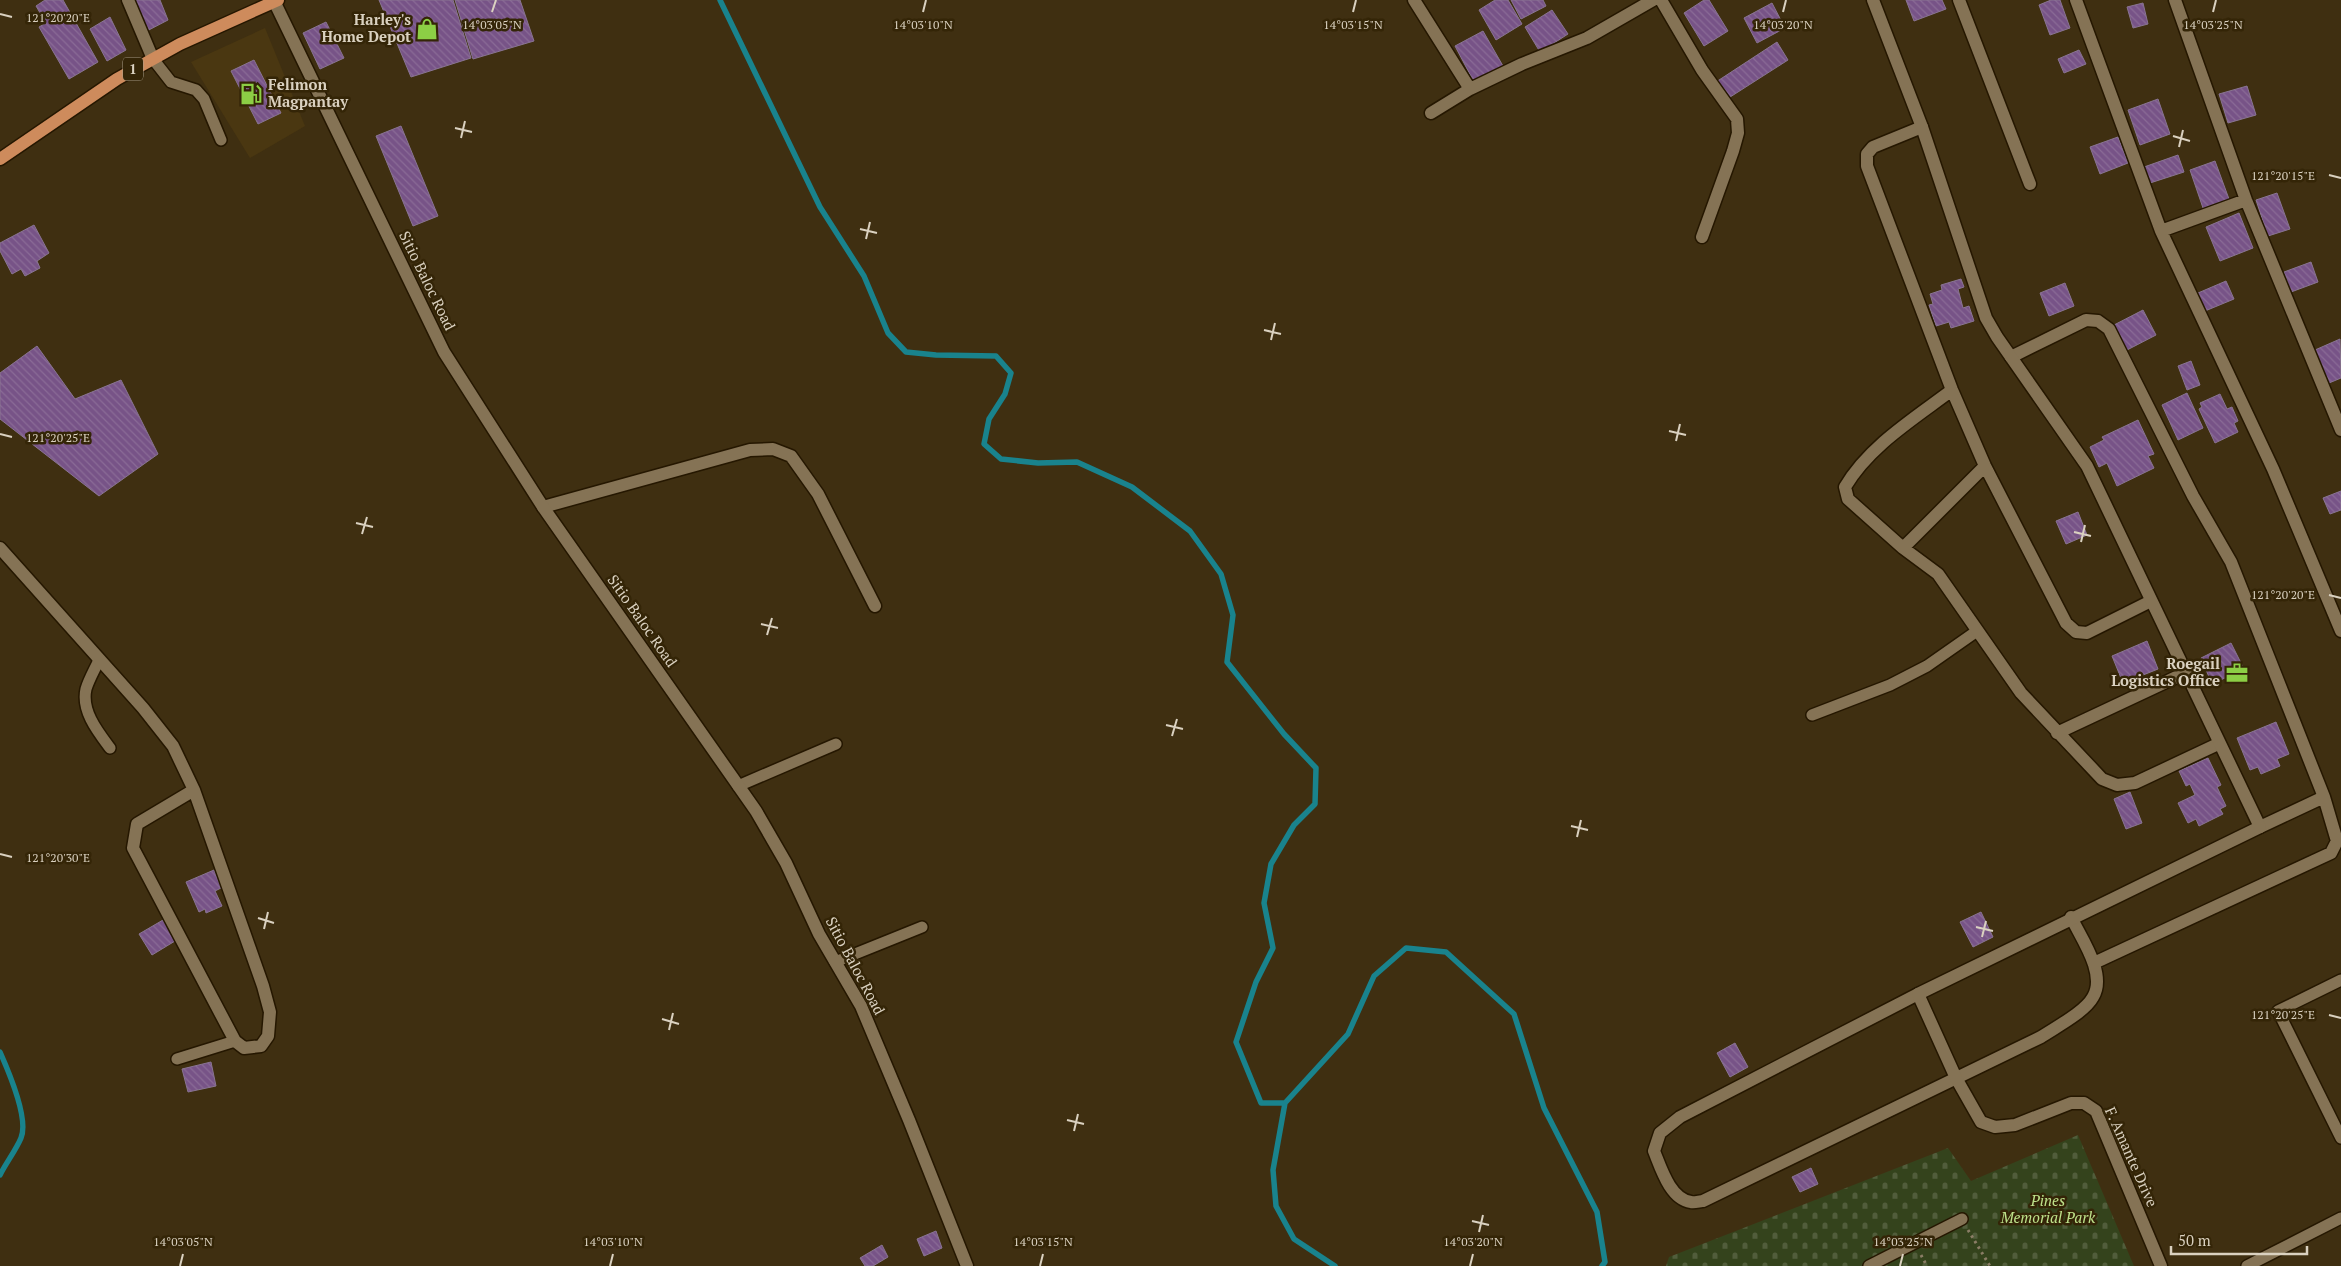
<svg xmlns="http://www.w3.org/2000/svg" width="2341" height="1266" font-family="'PT Serif',serif">
  <style>
    .built { fill: #4a3711 }
    .cemetery { fill: url(#cemetery-stones) }
    .lines { fill: none; stroke-linecap: round; stroke-linejoin: round }
    .stream { stroke: #19838d; stroke-width: 5.5 }
    .building { fill: url(#building-back-hatch); stroke: #897592 }
    .service-casing { stroke: #251700; stroke-width: 14 }
    .minor-casing { stroke: #251700; stroke-width: 15 }
    .tertiary-casing { stroke: #251700; stroke-width: 15 }
    .primary-casing { stroke: #251700; stroke-width: 15 }
    .path { stroke: #8a7d65; stroke-width: 3; stroke-dasharray: 2.5 4; stroke-linecap: butt }
    .service { stroke: #857355; stroke-width: 11 }
    .minor { stroke: #857355; stroke-width: 12 }
    .tertiary { stroke: #857355; stroke-width: 12 }
    .primary { stroke: #ce8b5c; stroke-width: 12 }
    .ticks { fill: none; stroke: #dad1c0; stroke-width: 2 }
    .labels { text-anchor: middle; stroke-width: 5; stroke-linejoin: round; paint-order: stroke }
    .shield { fill: #342507; stroke: #a89d88; stroke-width: 1 }
    .shield-label { font-size: 14px; font-weight: bold; fill: #dad1c0 }
    .poi-label { font-size: 15px; font-weight: bold; fill: #dad1c0; stroke: #342507; text-anchor: end }
    .street-label { font-size: 15px; fill: #dad1c0; stroke: #342507 }
    .park-label { font-size: 15px; font-style: italic; fill: #bee28b; stroke: #342507 }
    .ticks-label { font-size: 12px; text-anchor: middle; fill: #dad1c0; stroke: #342507; stroke-width: 5; stroke-linejoin: round; paint-order: stroke }
  </style>
  <defs>
    <pattern id="cemetery-stones" width="16" height="16" patternUnits="userSpaceOnUse" patternTransform="scale(1.25)"><rect width="16" height="16" fill="#34431c"/><path d="M2 7V4a2 2 0 0 1 4 0v3zM10 15v-3a2 2 0 0 1 4 0v3z" fill="#515d3b"/></pattern>
    <pattern id="building-back-hatch" width="6" height="6" patternUnits="userSpaceOnUse" patternTransform="scale(1.25)"><rect width="6" height="6" fill="#775387"/><path d="M-1 5l2 2M0 0l6 6M5-1l2 2" fill="none" stroke="#8a6b96"/></pattern>
  </defs>
  <rect width="100%" height="100%" fill="#3f2f11"/>
  <path class="built" d="M265 28 305 126 250 158 191 62Z"/>
  <path class="cemetery" d="M2078 1135 2134 1266H1666L1669 1257 1948 1148 1971 1181Z"/>
  <g class="lines">
    <path class="stream" d="M720 0 820 207 864 276 888 333 906 352 936 355 996 356 1011 373 1005 394 989 419 984 444 1001 459 1038 463 1077 462 1132 487 1190 531 1221 574 1233 615 1227 662 1284 734 1316 768 1315 804 1294 825 1271 864 1264 903 1273 948 1256 982 1236 1042 1261 1103H1285
      M0 1052C8 1070 29 1119 21 1138 16 1150 6 1163 0 1175
      M1335 1266 1294 1239 1276 1206 1273 1170 1285 1103 1348 1034 1374 976 1406 948 1446 952 1514 1014 1544 1108 1597 1212 1605 1262 1602 1266"/>
  </g>
  <path class="building" d="M45 0H63L98 62 69 79 39 27 46 23 36 6Z
    M129 0H160L168 20 143 33Z
    M379 0H453L471 58 411 77Z
    M455 0H520L534 41 473 59Z
    M1495 0H1508L1522 24 1496 40 1479 10Z
    M1511 0H1543L1546 6 1521 19Z
    M1704 0H1709L1728 31 1704 46 1684 13Z
    M1906 0H1942L1946 9 1914 21Z
    M2051 0H2060L2070 28 2050 35 2039 5Z
    M1772 3 1785 28 1757 43 1744 18Z
    M2143 3 2148 24 2133 28 2127 7Z
    M1552 10 1568 34 1540 52 1525 27Z
    M110 17 126 50 107 61 90 29Z
    M326 22 344 58 320 69 303 33Z
    M1483 31 1503 66 1474 82 1455 46Z
    M1777 42 1788 60 1727 99 1716 82Z
    M2079 50 2086 64 2064 73 2058 59Z
    M254 60 281 113 258 124 231 71Z
    M2247 86 2256 115 2228 123 2219 94Z
    M2158 99 2170 134 2140 145 2128 110Z
    M401 126 438 216 413 226 376 136Z
    M2118 137 2128 163 2100 174 2090 147Z
    M2178 155 2184 172 2150 183 2144 167Z
    M2215 161 2229 199 2203 208 2190 170Z
    M2277 193 2290 229 2268 236 2256 200Z
    M2239 213 2253 248 2220 261 2206 227Z
    M34 225 49 253 37 261 40 268 25 276 21 269 12 274 0 251V243Z
    M2311 262 2318 282 2291 292 2284 272Z
    M1961 279 1964 287 1958 289 1963 308 1969 306 1974 321 1951 328 1949 322 1936 326 1929 305 1933 304 1930 294 1942 290 1941 285Z
    M2226 281 2234 299 2205 311 2198 293Z
    M2065 283 2074 306 2049 316 2040 293Z
    M2143 310 2156 335 2127 350 2114 325Z
    M2340 339 2341 378 2329 383 2315 350Z
    M37 346 75 399 121 380 158 454 99 496 0 419V373Z
    M2191 361 2200 385 2187 390 2178 366Z
    M2187 393 2203 428 2178 440 2162 405Z
    M2220 394 2227 409 2232 407 2238 421 2234 423 2238 432 2215 443 2199 409 2202 407 2200 403Z
    M2138 420 2154 454 2148 456 2154 468 2117 486 2107 463 2099 467 2090 447 2104 440 2102 437Z
    M2341 491V510L2330 514 2323 498Z
    M2078 512 2087 535 2066 544 2056 521Z
    M2147 641 2158 669 2123 683 2112 656Z
    M2231 643 2244 669 2212 684 2201 658Z
    M2276 722 2289 754 2277 759 2280 766 2261 774 2258 767 2250 770 2237 738Z
    M2208 758 2221 785 2217 787 2226 806 2220 809 2223 814 2199 826 2196 819 2188 823 2178 803 2195 795 2190 784 2186 786 2179 771Z
    M2130 792 2142 823 2126 829 2114 799Z
    M214 870 221 888 215 891 222 906 206 913 205 909 199 912 186 882Z
    M1981 912 1993 937 1973 947 1960 922Z
    M163 920 175 941 152 955 139 934Z
    M1735 1043 1748 1067 1730 1077 1717 1053Z
    M211 1062 216 1086 188 1092 182 1069Z
    M1811 1168 1818 1184 1800 1192 1792 1177Z
    M936 1231 942 1248 924 1256 917 1239Z
    M882 1245 888 1257 873 1266H865L860 1258Z"/>
  <g class="lines">
    <g class="service-casing">
      <path id="service" d="M153 59 171 82 196 90 204 99 221 140
        M99 660C95 669 89 679 86 689 81 711 98 732 110 748
        M1812 715 1890 685 1927 666 1977 631
        M738 786 836 744
        M835 962 922 927
        M2341 980 2278 1011 2341 1138
        M177 1059 235 1041
        M1869 1266 1962 1219
        M2247 1266 2341 1218"/>
    </g>
    <g class="minor-casing">
      <path id="minor" d="M128 0 153 59
        M1414 0 1470 89
        M1661 0 1702 70 1737 119 1738 133 1733 151 1702 237
        M1959 0 2030 184
        M2076 0 2161 231 2273 469 2341 631
        M2175 0 2246 200 2341 430
        M1431 113 1470 89 1522 64 1587 38 1653 0
        M1922 127 1873 147 1867 154V166L1952 390 1985 466 2066 623 2076 632 2087 633 2151 601
        M2161 231 2246 200
        M2011 357 2086 320 2098 321 2109 329 2193 496 2231 562 2324 797 2337 841 2331 853 2094 963
        M1952 390C1915 418 1869 446 1845 487L1848 499 1903 548 1938 574 2021 693 2102 779 2117 785 2135 783 2218 744
        M543 507 750 450 773 449 791 456 818 494 875 606
        M0 548 143 708 173 746 194 790 263 986 270 1012 268 1036 261 1046 244 1048 235 1041 133 848 137 824 194 790
        M1903 548 1985 466
        M2057 733 2185 673
        M2260 827 2324 797
        M1918 994 1680 1117 1660 1133 1654 1151C1661 1168 1670 1199 1691 1202 1694 1203 1700 1201 1703 1201L2041 1037C2056 1027 2085 1012 2093 997 2107 974 2081 938 2071 917"/>
    </g>
    <g class="tertiary-casing">
      <path id="tertiary" d="M1873 0 1922 127 1986 318 1997 337 2087 466 2260 827 1918 994 1956 1078 1981 1122 1995 1127 2015 1125 2071 1103H2084L2096 1111 2161 1266
        M274 1 444 352 543 507 756 811 786 863 819 934 861 1006 909 1120 967 1266"/>
    </g>
    <g class="primary-casing">
      <path id="primary" d="M0 159 117 79 180 44 278 0"/>
    </g>
    <path class="path" d="M1968 1230 1990 1266
      M1921 1255 1927 1266"/>
    <use href="#service" class="service"/>
    <use href="#minor" class="minor"/>
    <use href="#tertiary" class="tertiary"/>
    <use href="#primary" class="primary"/>
  </g>
  <path class="ticks" d="M492 12 496 0M923 12 926 0M1353 12 1356 0M1783 12 1786 0M2213 12 2216 0M0 14 12 17M455 128 472 132M2173 136 2190 141M461 138 465 121M2179 147 2183 130M2329 175 2341 178M860 229 877 233M866 239 870 222M1264 330 1281 334M1271 340 1275 323M1669 431 1686 435M0 434 12 437M1676 441 1680 424M356 523 373 527M2074 532 2091 536M362 534 367 517M2081 542 2085 525M2329 595 2341 598M761 624 778 628M767 635 772 618M1166 725 1183 729M1172 736 1177 719M1571 826 1588 830M1577 837 1581 820M0 854 12 857M258 918 274 923M1976 927 1993 931M264 929 268 912M1982 937 1986 921M2329 1015 2341 1018M662 1019 679 1024M669 1030 673 1013M1067 1120 1084 1124M1074 1131 1078 1114M1472 1221 1489 1225M1479 1232 1483 1215M180 1266 183 1254M610 1266 613 1254M1040 1266 1043 1254M1470 1266 1473 1254M1900 1266 1903 1254"/>
  <defs>
    <g id="shop-bare" transform="scale(1.725)"><path d="M-5-2.5h2.3a2.7 3.5 0 0 1 5.4 0H5L5.5 6h-11ZM-1.5-2.5h3a1.5 2.3 0 0 0-3 0Z" fill="#8cce45" stroke="#342507" stroke-width="2.5" paint-order="stroke"/></g>
    <g id="fuel-bare" transform="scale(1.725)"><path d="M-5.5-6h7V0h2V4h1.3V-2.5L3-4.5l.8-.8L6-3V5H2.5V1h-1V6h-7ZM-4.2-4.7v3.2H.2V-4.7Z" fill="#8cce45" stroke="#342507" stroke-width="2.5" paint-order="stroke"/></g>
    <g id="office-bare" transform="scale(1.725)"><path d="M-6-3h4V-5.5h4V-3h4V5H-6ZM-1-4.5V-3h2v-1.5ZM-6 0V1H6V0Z" fill="#8cce45" stroke="#342507" stroke-width="2.5" paint-order="stroke"/></g>
  </defs>
  <g fill-rule="evenodd">
    <use href="#shop-bare" x="427" y="29"/>
    <use href="#fuel-bare" x="251" y="94"/>
    <use href="#office-bare" x="2237" y="673"/>
  </g>
  <g class="labels">
    <rect class="shield" x="123" y="57.5" width="20" height="23" rx="4"/>
    <g class="shield-label">
      <text x="133" y="74">1</text>
    </g>
    <g class="poi-label">
      <text x="411" y="25">Harley's<tspan x="411" dy="17">Home Depot</tspan></text>
      <text x="268" y="90" text-anchor="start">Felimon<tspan x="268" dy="17">Magpantay</tspan></text>
      <text x="2220" y="669">Roegail<tspan x="2220" dy="17">Logistics Office</tspan></text>
    </g>
    <g class="street-label">
      <text transform="translate(427 281) rotate(64)" y="5">Sitio Baloc Road</text>
      <text transform="translate(642 621) rotate(55)" y="5">Sitio Baloc Road</text>
      <text transform="translate(855 966) rotate(62)" y="5">Sitio Baloc Road</text>
      <text transform="translate(2131 1157) rotate(66)" y="5">F. Amante Drive</text>
    </g>
    <g class="park-label">
      <text x="2048" y="1206">Pines<tspan x="2048" dy="17">Memorial Park</tspan></text>
    </g>
  </g>
  <g class="ticks-label">
    <text x="58" y="22">121°20'20"E</text>
    <text x="492" y="29">14°03'05"N</text>
    <text x="923" y="29">14°03'10"N</text>
    <text x="1353" y="29">14°03'15"N</text>
    <text x="1783" y="29">14°03'20"N</text>
    <text x="2213" y="29">14°03'25"N</text>
    <text x="2283" y="180">121°20'15"E</text>
    <text x="58" y="442">121°20'25"E</text>
    <text x="2283" y="599">121°20'20"E</text>
    <text x="58" y="862">121°20'30"E</text>
    <text x="2283" y="1019">121°20'25"E</text>
    <text x="183" y="1246">14°03'05"N</text>
    <text x="613" y="1246">14°03'10"N</text>
    <text x="1043" y="1246">14°03'15"N</text>
    <text x="1473" y="1246">14°03'20"N</text>
    <text x="1903" y="1246">14°03'25"N</text>
  </g>
  <path d="M2171 1246v8h136v-8" fill="none" stroke="#dad1c0" stroke-width="2.5"/>
  <text x="2178" y="1246" font-size="15" fill="#dad1c0" stroke="#342507" stroke-width="4" paint-order="stroke">50 m</text>
</svg>
